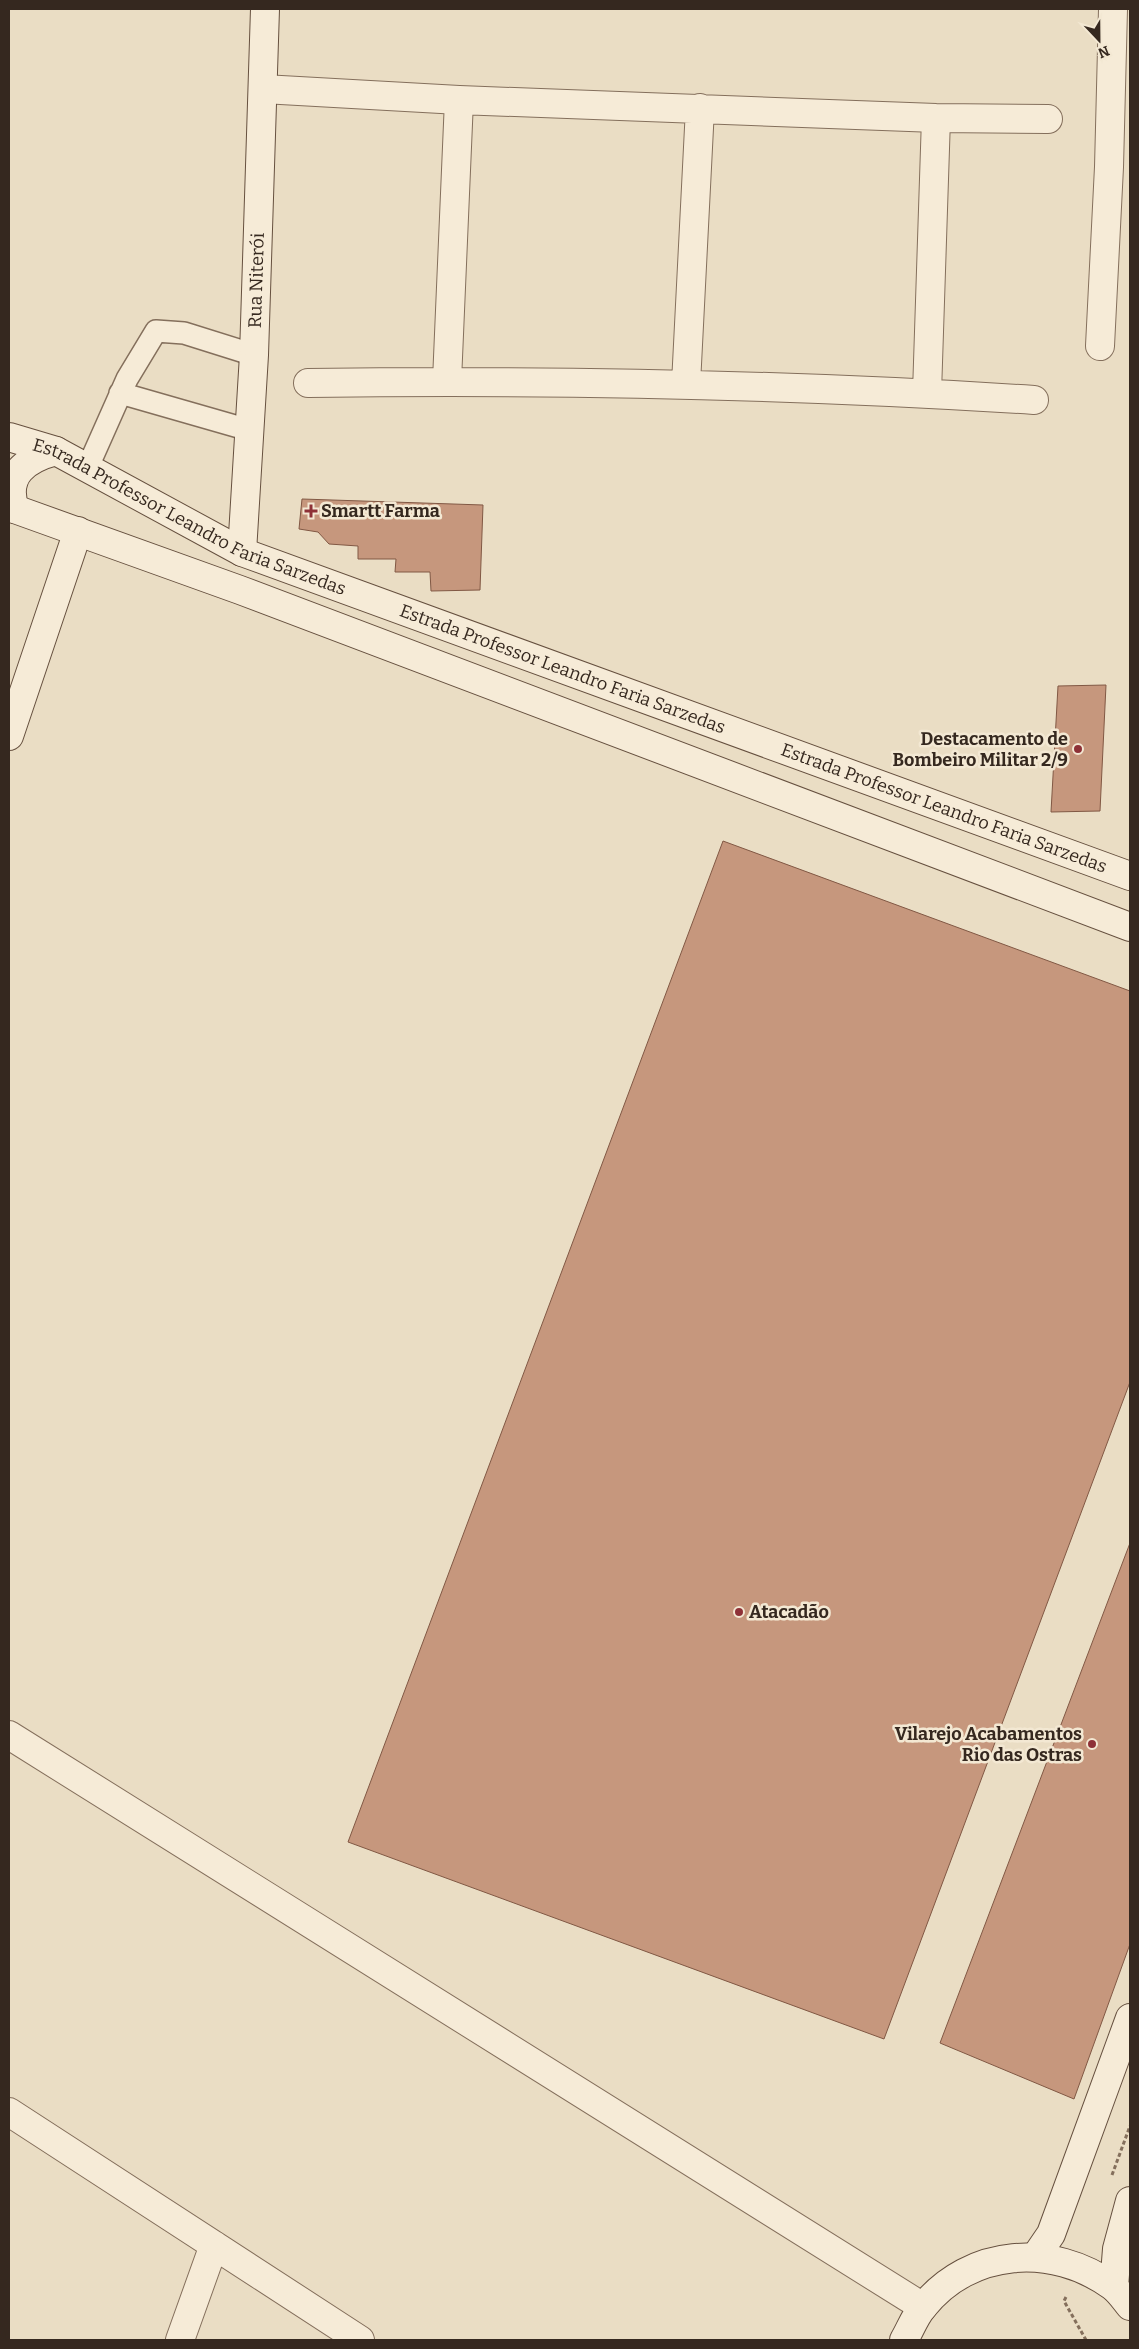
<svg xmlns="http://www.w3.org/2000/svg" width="1139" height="2349" font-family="Bitter,serif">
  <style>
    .building { fill: #c6977d; stroke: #815844 }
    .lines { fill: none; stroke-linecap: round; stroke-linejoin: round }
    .lane-casing { stroke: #846f5c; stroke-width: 24 }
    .street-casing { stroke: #846f5c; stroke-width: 30 }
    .secondary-casing { stroke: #66503f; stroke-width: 30 }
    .path { stroke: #846f5c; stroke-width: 3; stroke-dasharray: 4 2.5; stroke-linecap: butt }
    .lane { stroke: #f6ebd7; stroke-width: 21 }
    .street { stroke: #f6ebd7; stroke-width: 28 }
    .secondary { stroke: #f6ebd7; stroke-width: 28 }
    .poi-dot { fill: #8e3137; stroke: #f3e8d3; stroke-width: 2 }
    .labels { text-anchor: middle; stroke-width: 5; stroke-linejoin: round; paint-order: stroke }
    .street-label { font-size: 18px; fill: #35281f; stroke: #f3e8d3 }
    .poi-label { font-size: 18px; font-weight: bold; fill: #35281f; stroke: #f3e8d3; text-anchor: start }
  </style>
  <rect width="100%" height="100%" fill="#eaddc4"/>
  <path class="building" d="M302 499 483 505 480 590 431 591 430 572H395L396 559H358V546L329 544 318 532 299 529Z
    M1106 685 1100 811 1051 812 1058 686Z
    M723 841 1130 991V1382L884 2039 348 1842Z
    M1130 1543V1944L1074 2099 940 2043Z"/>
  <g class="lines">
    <g class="lane-casing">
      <path id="lane" d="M120 393 249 430
        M87 469 127 379 156 331 184 333 254 355"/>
    </g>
    <g class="street-casing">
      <path id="street" d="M263 89 459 100 936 118 1048 119
        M1100 346 1109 167 1113 9
        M447 381 459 100
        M308 383C550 380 792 384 1034 400
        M686 384 700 108
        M927 393 936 118
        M9 1735 923 2307
        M9 2112 360 2340
        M180 2340 214 2245"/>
    </g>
    <g class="secondary-casing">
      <g id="secondary">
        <path id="s1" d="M9 437 56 451 242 552 1130 876"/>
        <path d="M9 507 240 590 1130 927"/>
        <path d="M15 509C3 475 26 459 56 451"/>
        <path id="s2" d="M242 552 254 355 265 9"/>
        <path d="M9 736 78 531"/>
        <path d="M1036 2256 1051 2234 1130 2018"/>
        <path d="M1114 2287 1117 2249 1130 2201"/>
        <path d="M904 2340C910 2330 915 2316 923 2307 970 2248 1053 2243 1112 2286 1119 2291 1125 2300 1130 2306"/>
      </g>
    </g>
    <path class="path" d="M1112 2175 1130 2126
      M1066 2297 1064 2301 1086 2340"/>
    <use href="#lane" class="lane"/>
    <use href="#street" class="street"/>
    <use href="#secondary" class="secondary"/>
  </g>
  <g class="poi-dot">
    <path d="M308.5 503.5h5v5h5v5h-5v5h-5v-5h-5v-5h5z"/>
    <circle cx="1078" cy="749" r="5"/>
    <circle cx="739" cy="1612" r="5"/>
    <circle cx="1092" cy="1744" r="5"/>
  </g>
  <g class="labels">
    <g class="street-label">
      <text dy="6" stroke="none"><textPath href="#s2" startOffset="272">Rua Niterói</textPath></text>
      <text dy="6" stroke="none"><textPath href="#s1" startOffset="198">Estrada Professor Leandro Faria Sarzedas</textPath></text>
      <text dy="6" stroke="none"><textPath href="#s1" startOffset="602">Estrada Professor Leandro Faria Sarzedas</textPath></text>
      <text dy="6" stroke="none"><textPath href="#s1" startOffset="1008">Estrada Professor Leandro Faria Sarzedas</textPath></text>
    </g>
    <g class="poi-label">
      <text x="321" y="517">Smartt Farma</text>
      <text x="1068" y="745" text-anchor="end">Destacamento de<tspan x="1068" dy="21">Bombeiro Militar 2/9</tspan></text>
      <text x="749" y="1618">Atacadão</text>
      <text x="1082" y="1740" text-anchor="end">Vilarejo Acabamentos<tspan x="1082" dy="21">Rio das Ostras</tspan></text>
    </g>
  </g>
  <rect width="1139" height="2349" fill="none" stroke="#35281f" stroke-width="20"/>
  <g transform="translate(1099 40) rotate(158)" stroke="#f3e8d3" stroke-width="4" paint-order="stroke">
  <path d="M0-4L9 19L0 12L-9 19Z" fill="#35281f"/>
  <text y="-8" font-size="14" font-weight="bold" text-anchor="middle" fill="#35281f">N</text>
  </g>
</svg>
